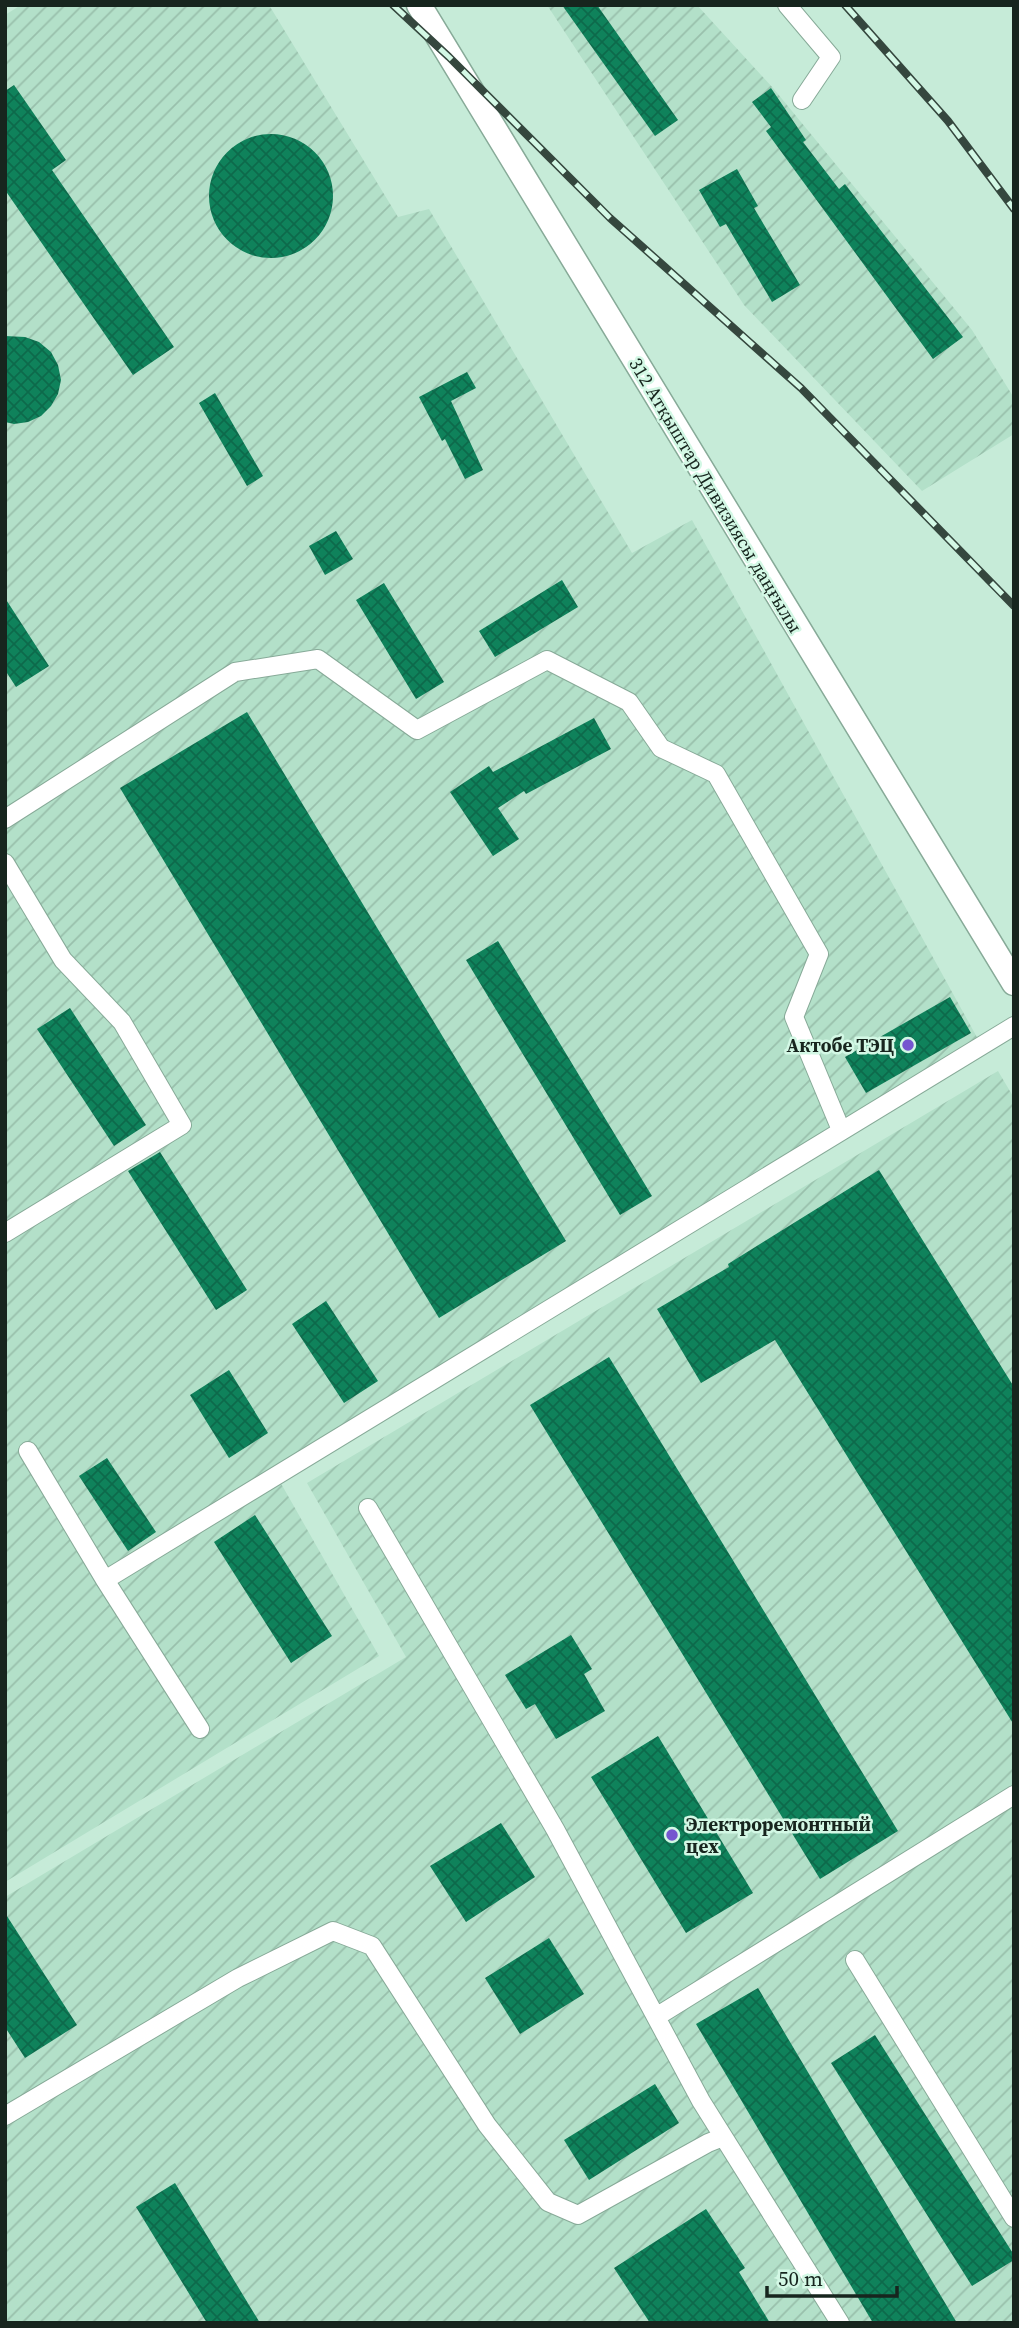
<svg xmlns="http://www.w3.org/2000/svg" width="1019" height="2328" font-family="'Source Serif 4',serif">
  <style>
    .industrial { fill: url(#industrial-furrows) }
    .building { fill: url(#building-cross-hatch) }
    .lines { fill: none; stroke-linecap: round; stroke-linejoin: round }
    .minor-casing { stroke: #87aa98; stroke-width: 20 }
    .highway-casing { stroke: #87aa98; stroke-width: 27 }
    .minor { stroke: #fff; stroke-width: 18 }
    .highway { stroke: #fff; stroke-width: 24 }
    .rail-casing { stroke: #35473e; stroke-width: 8 }
    .rail { stroke: #d3f8e5; stroke-width: 5; stroke-dasharray: 16; stroke-linecap: butt }
    .poi-dot { fill: #7555cf; stroke: #d3f8e5; stroke-width: 2.5 }
    .labels { text-anchor: middle; stroke-width: 5; stroke-linejoin: round; paint-order: stroke }
    .street-label { font-size: 19px; fill: #17251e; stroke: #d3f8e5 }
    .poi-label { font-size: 19px; font-weight: bold; fill: #17251e; stroke: #d3f8e5; text-anchor: end }
  </style>
  <defs>
    <pattern id="industrial-furrows" width="10" height="10" patternUnits="userSpaceOnUse" patternTransform="scale(1.75)"><rect width="10" height="10" fill="#b3e0c9"/><path d="M-1 1l2-2M0 10L10 0M9 11l2-2" fill="none" stroke="#99c0ac"/></pattern>
    <pattern id="building-cross-hatch" width="8" height="8" patternUnits="userSpaceOnUse" patternTransform="scale(1.75)"><rect width="8" height="8" fill="#0f825b"/><path d="M0 0l8 8M0 8l8-8" fill="none" stroke="#0d6a4b"/></pattern>
  </defs>
  <rect width="100%" height="100%" fill="#c6ebd8"/>
  <path class="industrial" d="M21 5H269L398 217 429 209 632 553 692 520 984 1050 279 1480 379 1656 5 1882V15Z
    M547 5H697L773 88 972 330 1014 398V434L922 491 744 305Z
    M998 1071 1014 1098V2323H5V1897L406 1657 307 1483Z"/>
  <path class="building" d="M562 5H597L678 120 655 136Z
    M14 85 66 160 52 170 174 347 133 375 5 190V91Z
    M771 88 806 140 803 142 839 189 845 184 963 337 933 359 766 131 771 127 752 102Z
    M209 196a62 62 0 1 1 124 0a62 62 0 1 1-124 0Z
    M737 169 758 206 754 208 800 285 772 302 726 224 720 227 699 190Z
    M5 336 25 337 39 342 51 352 58 365 61 380 58 394 51 406 41 416 28 422 14 424 5 422Z
    M467 372 476 388 451 401 483 470 465 479 445 439 442 441 419 397Z
    M215 393 263 476 247 486 199 403Z
    M336 531 353 559 325 575 309 546Z
    M562 580 578 607 495 657 479 631Z
    M384 583 444 682 416 699 356 600Z
    M5 598 49 666 16 687 5 670Z
    M247 712 566 1241 439 1318 120 788Z
    M594 718 611 749 526 794 524 791 498 808 519 839 493 856 450 792 489 766 493 772Z
    M498 941 652 1196 620 1215 466 960Z
    M950 997 971 1033 866 1093 845 1057Z
    M70 1008 146 1125 114 1146 37 1029Z
    M160 1152 247 1290 216 1310 128 1171Z
    M879 1170 1014 1387V1725L775 1340 701 1383 657 1309 729 1267 728 1264Z
    M326 1301 378 1381 344 1403 292 1324Z
    M609 1357 898 1831 820 1879 530 1405Z
    M229 1370 268 1433 229 1458 190 1395Z
    M107 1458 156 1532 128 1551 79 1476Z
    M255 1515 332 1636 291 1663 214 1542Z
    M571 1635 592 1669 584 1674 605 1711 556 1739 535 1704 526 1709 505 1675Z
    M658 1736 753 1893 686 1933 591 1777Z
    M501 1823 535 1877 466 1922 430 1866Z
    M5 1913 77 2025 25 2058 5 2027Z
    M549 1938 584 1994 520 2034 485 1978Z
    M758 1988 812 2079 957 2323H873L696 2024Z
    M875 2035 1014 2255V2260L972 2286 831 2063Z
    M655 2084 679 2123 589 2180 564 2140Z
    M175 2183 260 2323H207L136 2207Z
    M706 2209 745 2268 739 2272 770 2323H650L614 2268Z"/>
  <g class="lines">
    <g class="minor-casing">
      <path id="minor" d="M787 5 831 57 802 100
        M5 819 235 672 318 659 417 730 547 660 629 702 661 748 716 774 819 954 794 1017 841 1130
        M5 863 63 960 122 1022 182 1125 5 1233
        M28 1451 105 1580 200 1729
        M368 1508 555 1829 701 2101 840 2323
        M105 1580 1014 1026
        M855 1960 1014 2218
        M656 2017 1014 1795
        M5 2116 238 1978 333 1931 372 1946 487 2125 548 2202 578 2215 708 2143 723 2137"/>
    </g>
    <g class="highway-casing">
      <path id="highway" d="M419 5 1014 983"/>
    </g>
    <use href="#minor" class="minor"/>
    <use href="#highway" class="highway"/>
    <g class="rail-casing">
      <path id="rail" d="M393 5 449 57 610 218 801 388 1014 606
        M845 5 948 121 1014 209"/>
    </g>
    <use href="#rail" class="rail"/>
  </g>
  <g class="poi-dot">
    <circle cx="908" cy="1045" r="7"/>
    <circle cx="672" cy="1835" r="7"/>
  </g>
  <g class="labels">
    <g class="street-label">
      <text transform="translate(716 495) rotate(59)" y="7">312 Атқыштар Дивизиясы даңғылы</text>
    </g>
    <g class="poi-label">
      <text x="894" y="1052">Актобе ТЭЦ</text>
      <text x="686" y="1831" text-anchor="start">Электроремонтный<tspan x="686" dy="22">цех</tspan></text>
    </g>
  </g>
  <rect width="1019" height="2328" fill="none" stroke="#17251e" stroke-width="14"/>
  <path d="M767 2286v10h130v-10" fill="none" stroke="#17251e" stroke-width="3.5"/>
  <text x="778" y="2286" font-size="21" fill="#17251e" stroke="#d3f8e5" stroke-width="5" paint-order="stroke">50 m</text>
</svg>
